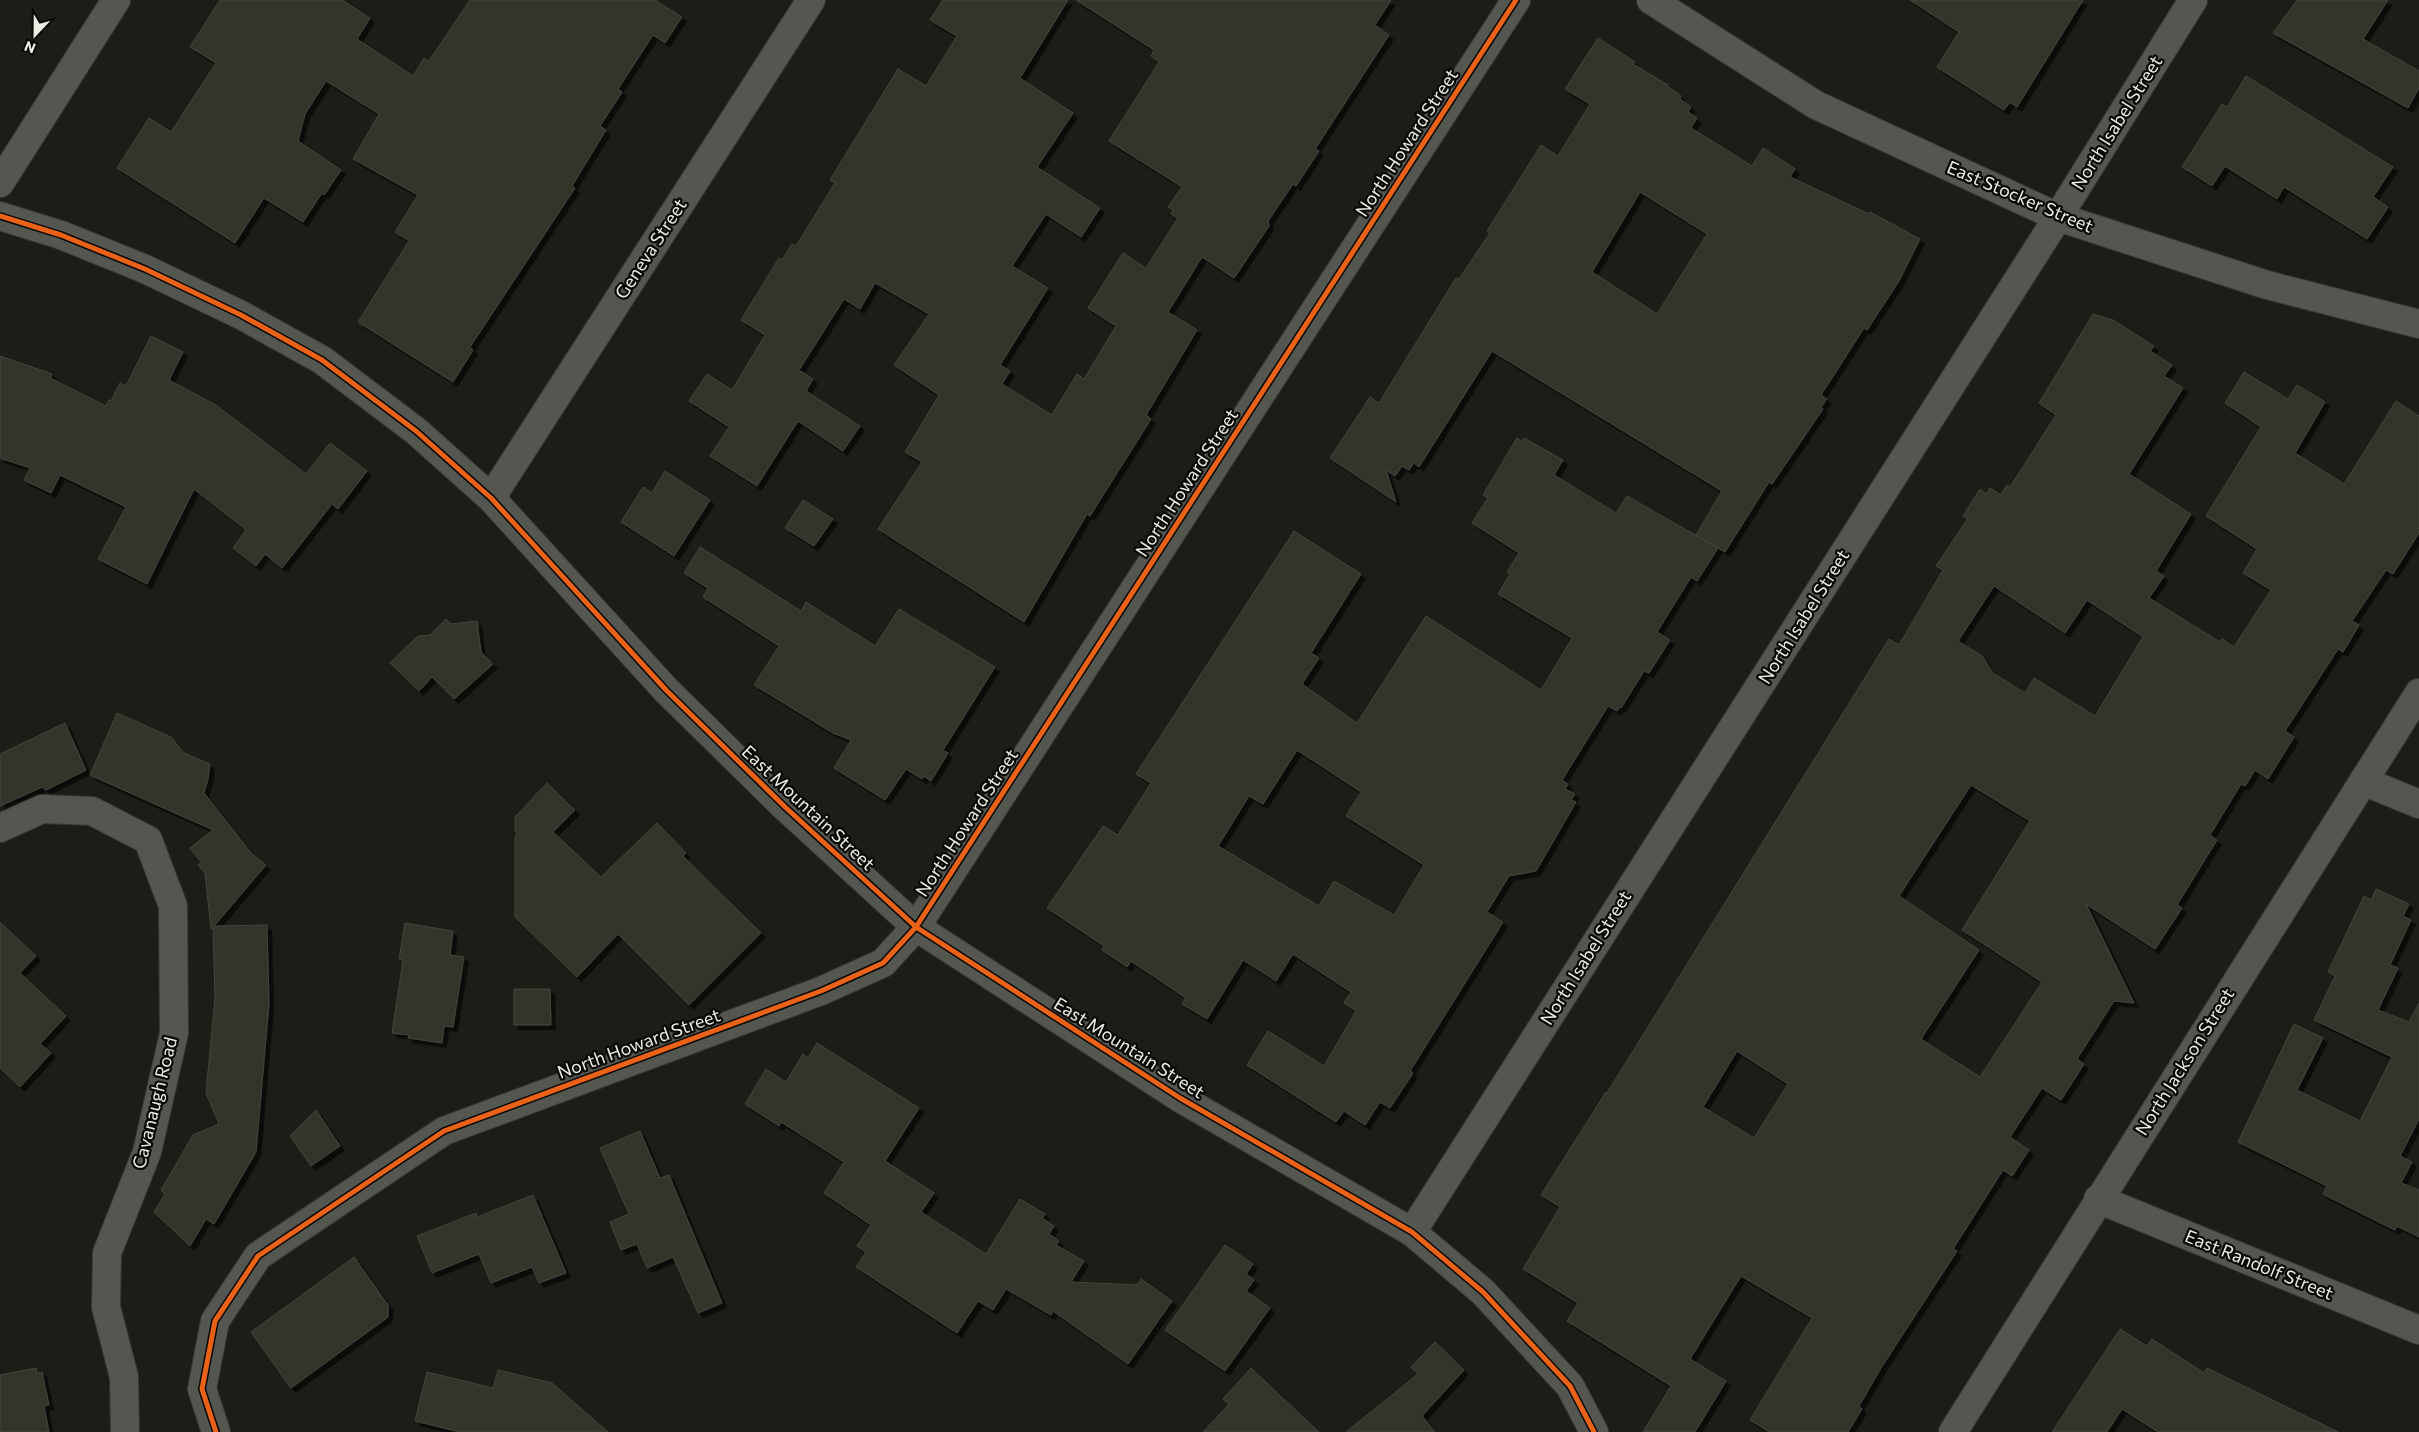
<svg xmlns="http://www.w3.org/2000/svg" width="2419" height="1432" font-family="Commissioner,sans-serif">
  <style>
    .building { fill: #333529; stroke: #43453e; fill-rule: evenodd; filter: url(#shadow) }
    .lines { fill: none; stroke-linecap: round; stroke-linejoin: round }
    .minor-casing { stroke: #373933; stroke-width: 30 }
    .tertiary-casing { stroke: #373933; stroke-width: 30 }
    .minor { stroke: #545650; stroke-width: 28 }
    .tertiary { stroke: #545650; stroke-width: 28 }
    .cycleway-casing { stroke: #080905; stroke-width: 8 }
    .cycleway { stroke: #ea6118; stroke-width: 5 }
    .labels { text-anchor: middle; stroke-width: 4.5; stroke-linejoin: round; paint-order: stroke }
    .street-label { font-size: 18px; fill: #ebede3; stroke: #080905 }
  </style>
  <defs>
    <filter id="shadow"><feDropShadow dx="4.5" dy="4.5" stdDeviation="0" flood-color="#0009"/></filter>
  </defs>
  <rect width="100%" height="100%" fill="#1c1d16"/>
  <path class="building" d="M220 0H342L370 18 357 39 413 76 424 58 429 61 470 0H655L682 17 665 43 653 35 618 89 622 92 600 126 606 130 572 186 575 188 470 347 473 350 453 382 358 322 409 241 395 232 418 195 353 159 379 114 326 81 305 114 298 141 341 170 324 195 322 193 303 222 264 198 235 243 117 168 149 118 171 132 216 63 190 47Z
    M943 0H1068L1020 78 1073 113 1037 167 1100 208 1081 237 1046 214 1012 266 1048 288 1000 365 1010 371 1002 384 1052 415 1077 374 1084 379 1116 326 1088 308 1123 253 1146 268 1178 218 1171 214 1173 210 1168 207 1182 187 1109 141 1159 62 1151 56 1154 50 1076 0H1391L1375 25 1389 35 1315 149 1319 151 1296 186 1293 184 1268 221 1269 226 1234 278 1202 257 1168 312 1197 330 1146 415 1151 419 1090 516 1087 514 1024 622 878 529 922 462 905 452 939 395 894 365 929 314 875 283 860 309 844 299 799 370 813 379 806 391 860 426 843 451 798 421 757 486 710 456 729 427 689 401 707 374 732 390 765 335 741 320 779 258 782 260 792 244 796 246 835 183 830 180 898 69 926 86 957 36 930 20Z
    M1910 0H2083L2017 107 2010 102 2004 110 1937 67 1959 32Z
    M2297 0H2388L2363 39 2419 71V88L2408 108 2273 33Z
    M1598 38 1635 62 1633 64 1668 85 1667 86 1681 96 1680 99 1691 107 1688 112 1697 118 1691 128 1752 166 1763 148 1795 169 1790 177 1869 214 1870 212 1920 239 1899 281 1867 330 1864 328 1821 395 1827 399 1821 407 1823 409 1772 484 1769 482 1725 552 1696 535 1722 491 1492 351 1419 467 1414 463 1409 470 1402 466 1395 476 1386 470 1396 502 1330 458 1370 397 1379 403 1456 278 1459 279 1490 233 1487 231 1541 145 1558 156 1590 104 1565 89ZM1640 192 1707 234 1657 314 1592 272Z
    M2246 76 2393 167 2373 197 2388 207 2367 239 2284 187 2277 199 2225 166 2212 186 2182 167 2222 104 2227 107Z
    M2093 314 2113 320 2154 346 2150 351 2172 365 2164 376 2183 388 2129 474 2191 514 2156 571 2164 576 2149 598 2220 642 2222 639 2234 647 2271 590 2243 573 2257 549 2206 516 2261 427 2225 403 2244 372 2288 399 2297 385 2325 402 2295 453 2344 484 2396 401 2419 416V533L2393 574 2386 570 2352 621 2359 625 2343 652 2338 649 2285 731 2294 737 2268 779 2255 770 2245 786 2241 784 2210 835 2217 840 2177 905 2182 908 2155 949 2086 904 2134 1003 2114 1001 2077 1059 2084 1064 2061 1100 2042 1088 2010 1137 2029 1150 2012 1176 2003 1170 1953 1249 1957 1251 1881 1368 1859 1406 1862 1409 1848 1432H1769L1750 1420 1812 1318 1741 1276 1690 1359 1726 1381 1695 1432H1643L1671 1386 1567 1321 1578 1303 1523 1269 1560 1207 1541 1195 1606 1092 1607 1093 1889 639 1899 645 1943 570 1936 566 1968 518 1963 516 1980 489 1986 494 1990 488 2001 495 2007 485 2010 487 2056 415 2039 403ZM1994 586 2065 633 2087 600 2143 637 2095 716 2034 678 2025 693 1993 673 1982 656 1958 641ZM1971 785 2030 821 1962 930 2042 982 1980 1077 1921 1039 1979 950 1899 896ZM1737 1051 1788 1084 1754 1138 1703 1107Z
    M151 336 183 352 169 380 216 405 306 474 330 443 367 471 338 509 332 504 282 568 265 554 256 566 233 548 246 530 194 489 147 584 98 559 126 507 60 475 51 493 24 480 30 468 0 458V356L52 374 50 378 106 406 109 400 111 401 120 383 126 386Z
    M1517 438 1522 441 1524 438 1563 460 1554 475 1616 513 1627 496 1718 548 1697 581 1691 577 1657 632 1670 640 1649 673 1644 671 1621 708 1619 707 1617 711 1608 706 1562 780 1568 784 1565 789 1575 794 1571 800 1576 802 1536 871 1509 876 1487 912 1503 922 1410 1071 1413 1073 1390 1108 1380 1102 1365 1125 1344 1111 1336 1122 1247 1065 1268 1031 1324 1066 1356 1011 1344 1003 1351 992 1293 954 1276 981 1243 960 1207 1019 1182 1004 1186 998 1131 961 1127 967 1102 950 1104 946 1047 908 1103 826 1118 835 1151 783 1136 774 1294 531 1361 574 1311 653 1319 658 1302 684 1357 723 1426 616 1541 690 1572 638 1498 594 1510 574 1507 572 1519 553 1472 523 1488 498 1483 495ZM1297 750 1361 792 1346 816 1424 865 1394 915 1334 881 1319 906 1218 846 1249 796 1263 804Z
    M665 471 710 500 674 556 621 522 643 487 652 493Z
    M803 500 833 519 814 546 785 528Z
    M700 547 801 611 806 602 875 646 899 609 995 667 943 750 948 753 931 781 924 776 922 779 906 769 885 800 834 768 851 740 833 733 754 685 779 646 703 597 708 588 684 573Z
    M446 619 451 624 477 621 481 652 493 664 454 699 432 677 419 691 390 663 418 636 430 635Z
    M117 713 171 737 184 753 210 764 208 779 204 793 252 854 266 865 214 926 267 925 269 1004 256 1152 214 1224 206 1219 190 1246 154 1212 165 1194 161 1190 193 1135 219 1124 206 1093 215 998 213 927 211 929 205 873 198 865 201 862 190 848 213 830 90 775Z
    M65 723 86 770 46 790 42 787 0 806V754Z
    M547 783 575 810 553 832 601 877 657 823 686 853 683 856 761 933 689 1005 618 934 577 977 515 917V837L517 834 515 831V817Z
    M2376 889 2409 904 2403 916 2411 920 2390 965 2398 968 2378 1010 2409 1022 2419 1003V1119L2400 1156 2412 1162 2401 1183 2419 1190V1237L2397 1226 2395 1230 2323 1194 2327 1186 2238 1142 2294 1024 2323 1038 2297 1090 2360 1121 2392 1057 2314 1020 2335 976 2328 972 2364 896 2371 900Z
    M0 922 36 956 20 973 66 1016 40 1044 51 1053 20 1087 0 1068Z
    M405 923 453 931 450 955 464 957 453 1027 444 1026 442 1043 408 1038 409 1035 392 1033 403 960 399 959Z
    M514 989H550L551 1025H514Z
    M817 1043 919 1108 885 1161 934 1193 921 1212 986 1254 1020 1199 1045 1214 1042 1218 1054 1226 1049 1234 1059 1241 1056 1245 1084 1261 1071 1282 1137 1285 1141 1279 1172 1301 1128 1364 1053 1311 1051 1315 1006 1289 993 1310 978 1301 957 1333 856 1267 866 1252 857 1246 871 1225 824 1193 844 1162 781 1122 779 1126 745 1104 766 1069 786 1082 803 1054 808 1058Z
    M316 1110 340 1146 311 1166 290 1136Z
    M640 1131 660 1178 669 1175 722 1303 698 1313 673 1257 647 1268 637 1244 621 1250 610 1222 629 1214 600 1148Z
    M533 1195 566 1273 539 1283 532 1267 491 1283 479 1254 432 1273 417 1236 476 1213 477 1217Z
    M1225 1245 1253 1264 1246 1274 1254 1280 1246 1291 1270 1308 1225 1371 1165 1330Z
    M354 1257 388 1305V1317L291 1388 251 1332Z
    M2120 1329 2147 1346 2152 1339 2204 1373 2207 1368 2338 1432H2158L2122 1409 2107 1432H2052Z
    M1435 1342 1464 1370 1422 1416 1435 1432H1346L1418 1374 1411 1367Z
    M36 1368 37 1373 42 1372 49 1405 44 1406 49 1432H0V1375Z
    M1251 1368 1319 1432H1203L1229 1404 1223 1399Z
    M498 1370 552 1383 608 1432H460L415 1421 427 1372 493 1388Z"/>
  <g class="lines">
    <g class="minor-casing">
      <path id="minor" d="M0 183 116 0
        M2363 781 2419 804
        M0 828 42 809 92 811 148 840 173 906 174 1033 147 1152 107 1253 106 1307 124 1377 125 1432
        M2098 1199 2419 1330
        M1412 1232 2058 217 2193 0
        M216 1432 202 1389 215 1321 258 1256 444 1131 821 991 883 963 916 927 1516 0
        M1953 1432 2419 693"/>
    </g>
    <g class="tertiary-casing">
      <path id="tertiary" d="M1651 0 1816 105 2058 217 2267 285 2419 324
        M0 216 61 235 145 269 241 315 322 360 416 431 491 498 666 690 784 806 916 927 1180 1098 1412 1232 1483 1292 1570 1386 1594 1432
        M491 498 811 0"/>
    </g>
    <use href="#minor" class="minor"/>
    <use href="#tertiary" class="tertiary"/>
    <g class="cycleway-casing">
      <path id="cycleway" d="M0 216 61 235 145 269 241 315 322 360 416 431 491 498 666 690 784 806 916 927 1180 1098 1412 1232 1483 1292 1570 1386 1594 1432
        M216 1432 202 1389 215 1321 258 1256 444 1131 821 991 883 963 916 927 1516 0"/>
    </g>
    <use href="#cycleway" class="cycleway"/>
  </g>
  <g class="labels">
    <g class="street-label">
      <text transform="translate(2117 123) rotate(-58)" y="6">North Isabel Street</text>
      <text transform="translate(1407 143) rotate(-57)" y="6">North Howard Street</text>
      <text transform="translate(2020 197) rotate(23)" y="6">East Stocker Street</text>
      <text transform="translate(651 249) rotate(-57)" y="6">Geneva Street</text>
      <text transform="translate(1187 483) rotate(-57)" y="6">North Howard Street</text>
      <text transform="translate(1804 617) rotate(-58)" y="6">North Isabel Street</text>
      <text transform="translate(808 808) rotate(43)" y="6">East Mountain Street</text>
      <text transform="translate(967 823) rotate(-57)" y="6">North Howard Street</text>
      <text transform="translate(1586 958) rotate(-58)" y="6">North Isabel Street</text>
      <text transform="translate(639 1044) rotate(-20)" y="6">North Howard Street</text>
      <text transform="translate(1129 1048) rotate(32)" y="6">East Mountain Street</text>
      <text transform="translate(2185 1062) rotate(-58)" y="6">North Jackson Street</text>
      <text transform="translate(155 1103) rotate(-76)" y="6">Cavanaugh Road</text>
      <text transform="translate(2259 1265) rotate(22)" y="6">East Randolf Street</text>
    </g>
  </g>
  <g transform="translate(35 35) rotate(202)" stroke="#080905" stroke-width="4" paint-order="stroke">
  <path d="M0-4L9 19L0 12L-9 19Z" fill="#ebede3"/>
  <text y="-8" font-size="14" font-weight="bold" text-anchor="middle" fill="#ebede3">N</text>
  </g>
</svg>
